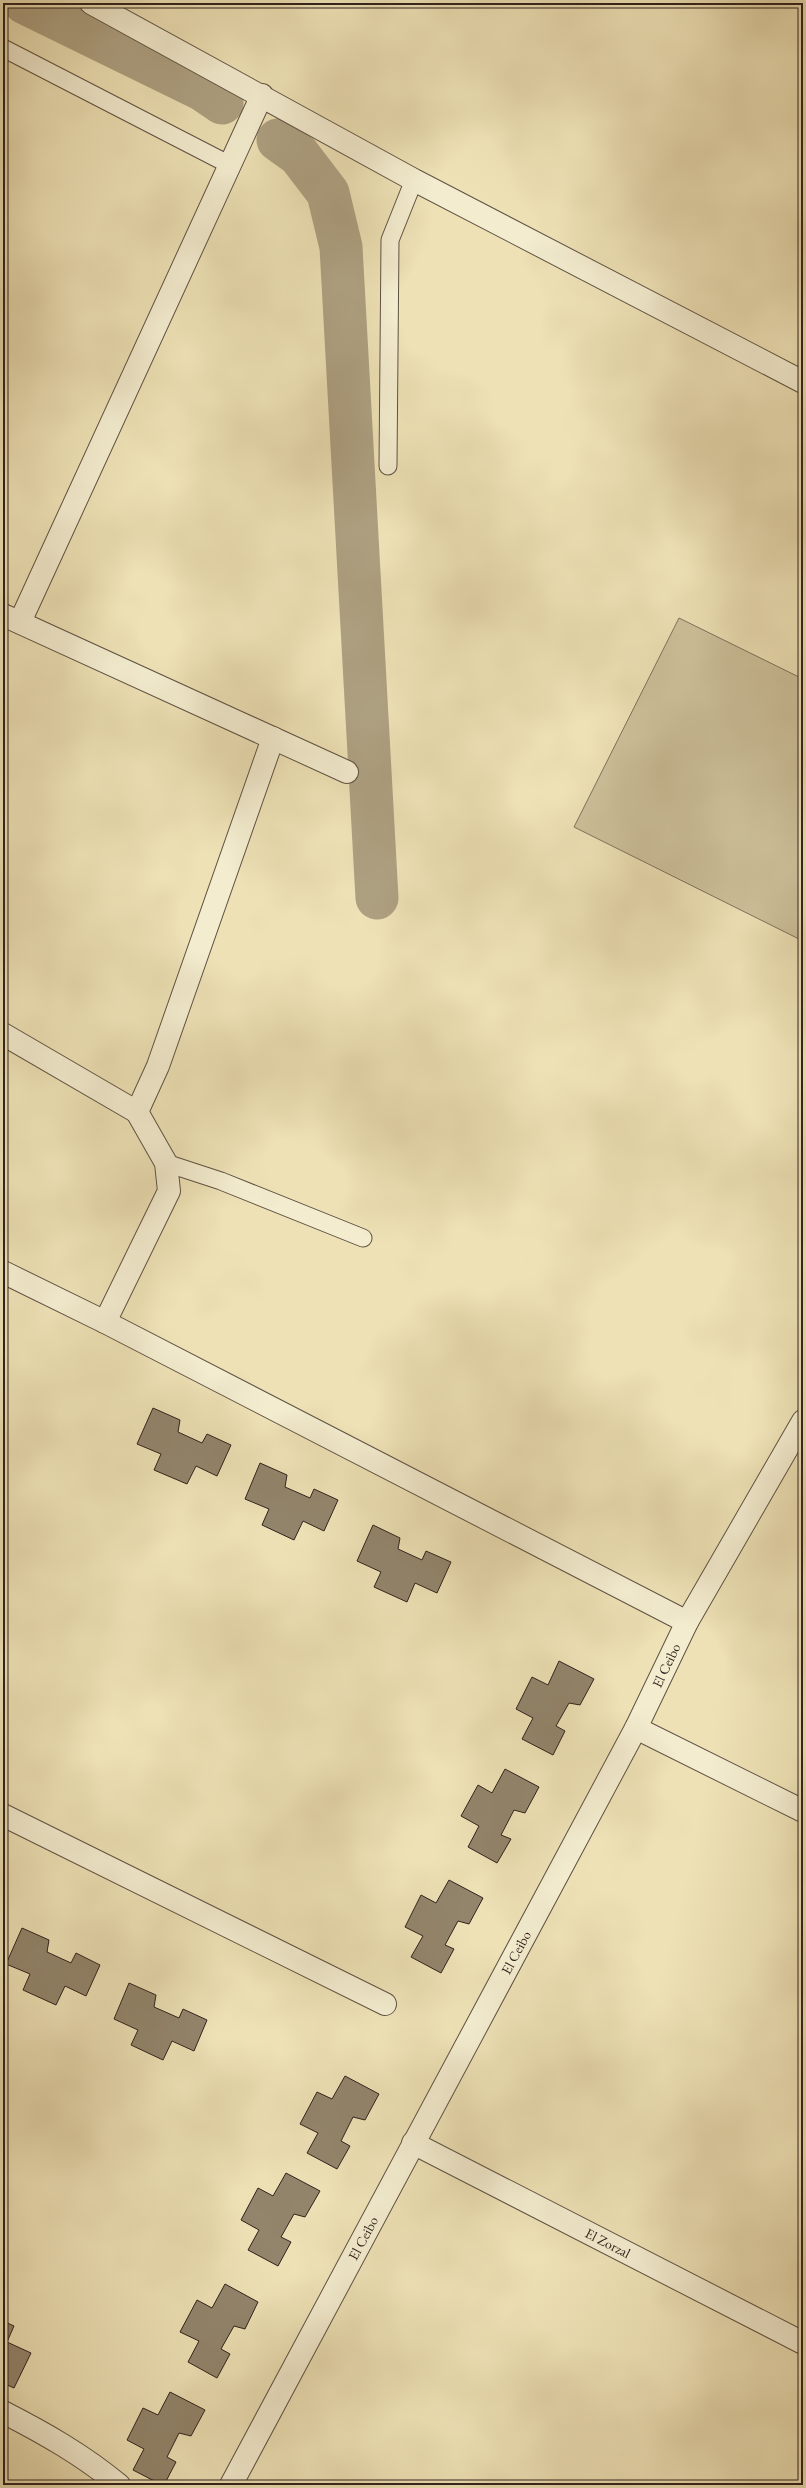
<svg xmlns="http://www.w3.org/2000/svg" width="806" height="2488" font-family="'EB Garamond',serif">
  <style>
    .green { fill: #cdc19b; stroke: #7e725c }
    .lines { fill: none; stroke-linecap: round; stroke-linejoin: round }
    .canal { stroke: #ada081; stroke-width: 43 }
    .building { fill: #92856c; stroke: #30221c }
    .lane-casing { stroke: #5f5242; stroke-width: 19 }
    .street-casing { stroke: #5f5242; stroke-width: 24 }
    .lane { stroke: #f3eccf; stroke-width: 17 }
    .street { stroke: #f3eccf; stroke-width: 22 }
    .labels { text-anchor: middle; stroke-width: 3.5; stroke-linejoin: round; paint-order: stroke }
    .street-label { font-size: 14px; fill: #30221c; stroke: #f3eccf }
  </style>
  <rect width="100%" height="100%" fill="#ede1b5"/>
  <filter id="stains"><feTurbulence type="fractalNoise" baseFrequency=".005" numOctaves="4"/><feColorMatrix values="0 0 0 0 .2 0 0 0 0 .09 0 0 0 0 .02 0 0 0 .5 -.17"/></filter>
  <radialGradient id="worn" r=".72"><stop offset=".6" stop-color="#630" stop-opacity="0"/><stop offset="1" stop-color="#630" stop-opacity=".3"/></radialGradient>
  <path class="green" d="M679 618 803 679V941L574 827Z"/>
  <g class="lines">
    <path class="canal" d="M25 3 203 90 222 103
      M278 140 299 155 328 193 341 247 377 898"/>
  </g>
  <path class="building" d="M153 1408 180 1420 178 1432 202 1443 207 1434 231 1445 217 1476 196 1466 187 1484 154 1470 161 1454 137 1444Z
    M260 1463 287 1475 285 1487 310 1498 314 1489 338 1500 324 1531 303 1521 294 1540 262 1525 269 1509 245 1499Z
    M373 1525 400 1538 398 1549 422 1560 426 1551 451 1562 437 1593 415 1583 407 1602 374 1587 381 1572 357 1561Z
    M559 1661 594 1679 580 1705 569 1703 556 1726 565 1731 553 1755 522 1739 533 1718 516 1709 532 1677 548 1685Z
    M505 1769 539 1787 525 1813 514 1810 501 1835 511 1839 497 1863 468 1847 479 1826 461 1816 478 1785 492 1793Z
    M449 1880 483 1898 469 1924 458 1921 445 1945 454 1949 441 1973 411 1957 423 1936 405 1927 421 1895 436 1903Z
    M22 1928 49 1940 47 1952 71 1963 76 1953 100 1965 86 1996 65 1986 56 2005 23 1990 30 1974 6 1964Z
    M129 1983 156 1995 154 2007 179 2018 183 2009 207 2020 194 2051 172 2041 163 2060 131 2045 138 2030 114 2019Z
    M345 2076 379 2094 365 2120 353 2117 341 2141 350 2146 337 2169 307 2153 318 2133 300 2124 317 2092 332 2099Z
    M286 2173 320 2191 305 2217 294 2214 281 2237 291 2242 278 2266 248 2250 259 2230 241 2220 258 2188 273 2196Z
    M225 2284 258 2302 245 2329 234 2326 221 2349 230 2354 217 2378 188 2362 199 2341 180 2332 197 2300 212 2308Z
    M3 2321 14 2326 7 2342 31 2353 14 2388 3 2383Z
    M170 2392 205 2410 191 2436 179 2433 167 2457 176 2462 164 2485H162L133 2470 144 2449 127 2440 143 2408 158 2415Z"/>
  <g class="lines">
    <g class="lane-casing">
      <path id="lane" d="M3 48 230 165
        M388 466 390 240 414 180
        M166 1163 221 1181 363 1238"/>
    </g>
    <g class="street-casing">
      <g id="street">
        <path d="M91 3 414 180 803 382"/>
        <path d="M3 615 347 772"/>
        <path d="M20 622 262 95"/>
        <path d="M3 1034 137 1112"/>
        <path d="M3 1272 105 1322 687 1622"/>
        <path d="M105 1322 169 1191 166 1163 137 1112 158 1066 273 738"/>
        <path d="M636 1728 803 1811"/>
        <path d="M3 1815 385 2004"/>
        <path id="s1" d="M413 2143 803 2343"/>
        <path d="M3 2412C44 2433 83 2455 119 2485"/>
        <path id="s2" d="M231 2485 636 1728 687 1622 803 1421"/>
      </g>
    </g>
    <use href="#lane" class="lane"/>
    <use href="#street" class="street"/>
  </g>
  <g class="labels">
    <g class="street-label">
      <text dy="5" stroke="none"><textPath href="#s2" startOffset="928">El Ceibo</textPath></text>
      <text dy="5" stroke="none"><textPath href="#s2" startOffset="604">El Ceibo</textPath></text>
      <text dy="5" stroke="none"><textPath href="#s2" startOffset="280">El Ceibo</textPath></text>
      <text dy="5" stroke="none"><textPath href="#s1" startOffset="219">El Zorzal</textPath></text>
    </g>
  </g>
  <rect width="806" height="2488" fill="none" stroke="#ede1b5" stroke-width="16"/>
  <rect x="4" y="4" width="798" height="2480" fill="none" stroke="#30221c" stroke-width="2"/>
  <rect x="8" y="8" width="790" height="2472" fill="none" stroke="#30221c"/>
  <rect width="100%" height="100%" filter="url(#stains)"/>
  <rect width="100%" height="100%" fill="url(#worn)"/>
</svg>
